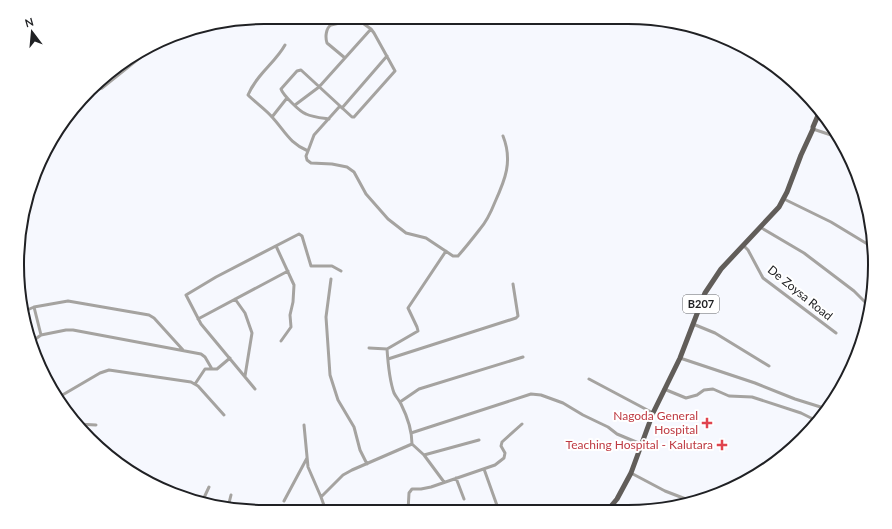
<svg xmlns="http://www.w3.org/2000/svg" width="892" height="529" font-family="Lato,sans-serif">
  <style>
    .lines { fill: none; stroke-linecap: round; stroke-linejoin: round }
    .street { stroke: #a5a3a0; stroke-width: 3 }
    .primary { stroke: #615d59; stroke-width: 5 }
    .health-dot { fill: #e0444e; stroke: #fff; stroke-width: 1.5 }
    .labels { text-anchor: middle; stroke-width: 4; stroke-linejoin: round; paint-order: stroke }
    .shield { fill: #fff; stroke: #636466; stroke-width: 1 }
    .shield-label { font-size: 11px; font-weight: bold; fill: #202124 }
    .street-label { font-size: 12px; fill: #202124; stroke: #fff }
    .health-label { font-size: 12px; fill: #be3a42; stroke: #fff; text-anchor: end }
    .rim { fill: none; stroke: #202124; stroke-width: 2 }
  </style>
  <rect width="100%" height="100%" fill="#f6f8fe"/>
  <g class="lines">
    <path class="street" d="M285 45C275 63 256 75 248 95 256 103 265 109 272 117 285 131 289 143 308 151L306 156 307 160 311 163 332 164 347 167 354 172 366 194 388 219 406 233 426 238 453 256H458C466 247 473 238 480 229 487 221 491 212 495 202 505 180 513 161 503 136
      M93 91 102 88 152 48
      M295 105 319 87 371 29
      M342 108 387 56
      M272 117 287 98
      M329 119C322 118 312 117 306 114 300 112 283 95 281 89L297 71 301 70 352 117H354L395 71 374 33 371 29 357 19 331 25C326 28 325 37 327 43L345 58
      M813 129 837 137
      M308 151 314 135 340 106
      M784 199 831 222 869 245
      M760 227 804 253 854 291 870 307
      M743 245 748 250 763 278 836 333
      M276 246 294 285 293 302 290 315 291 327 281 341
      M331 279 326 317 330 375 338 400 354 427 360 450 367 464
      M235 299 245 313 252 333 245 376
      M34 307 41 335
      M25 311 34 307 68 301 149 315 154 318 183 350
      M198 319 288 271
      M693 324 715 333 769 366
      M30 343 41 335 66 330H73L201 354 205 357 212 369
      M369 348 387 349 418 331 417 327 408 308 446 251
      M680 358 755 383 795 399 827 409
      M388 359 516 318 518 316 513 284
      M589 379 653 413
      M195 384 205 369H217L230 358
      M255 389 201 324 186 295 216 277 299 234 302 236 311 266H332L341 271
      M664 389 686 398 697 395 704 390 713 389 729 396 752 397 801 413 817 421
      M59 397 100 373 109 370 191 382 198 386 224 415
      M400 402 419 389 523 357
      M77 424 96 425
      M304 425 308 467 321 497 326 511
      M411 433 531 394 541 395 563 403 583 415 608 427 617 434 641 444
      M412 444 424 455 444 482
      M424 455 479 440
      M484 469 499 511
      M631 473 665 491 691 501 709 498
      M456 478 464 499
      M321 497 343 475 352 470 412 444C412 430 407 416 401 404 399 400 396 397 394 393 389 379 388 364 387 349
      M284 501 307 458
      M202 502 209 487
      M228 507 231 495
      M408 511 409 493 412 489H421L431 487 495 465 504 458 505 453 501 446 502 442 522 424"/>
    <path class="primary" d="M607 511 617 499 631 473 653 413 680 358 705 293 721 269 779 207 787 192 801 155 813 129V127L819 113"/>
  </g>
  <g class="health-dot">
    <path d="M705 417h4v4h4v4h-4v4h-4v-4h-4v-4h4z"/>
    <path d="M720 439h4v4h4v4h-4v4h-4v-4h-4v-4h4z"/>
  </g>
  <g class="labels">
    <rect class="shield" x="683" y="295" width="36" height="18" rx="3"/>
    <g class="shield-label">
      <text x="701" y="308">B207</text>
    </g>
    <g class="street-label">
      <text transform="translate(800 293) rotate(39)" y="4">De Zoysa Road</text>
    </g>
    <g class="health-label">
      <text x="698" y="420">Nagoda General<tspan x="698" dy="14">Hospital</tspan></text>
      <text x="713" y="449">Teaching Hospital - Kalutara</text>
    </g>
  </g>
  <path d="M0 0H892V529H0ZM264 24H628A240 240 0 0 1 868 264V265A240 240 0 0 1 628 505H264A240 240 0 0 1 24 265V264A240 240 0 0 1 264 24Z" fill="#fff" fill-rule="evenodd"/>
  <path class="rim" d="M264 24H628A240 240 0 0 1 868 264V265A240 240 0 0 1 628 505H264A240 240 0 0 1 24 265V264A240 240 0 0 1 264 24Z"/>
  <g transform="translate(32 32) rotate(344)" stroke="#ffffff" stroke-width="3" paint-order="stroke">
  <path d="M0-3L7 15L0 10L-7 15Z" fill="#202124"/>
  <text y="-6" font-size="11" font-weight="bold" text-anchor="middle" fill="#202124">N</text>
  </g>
</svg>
